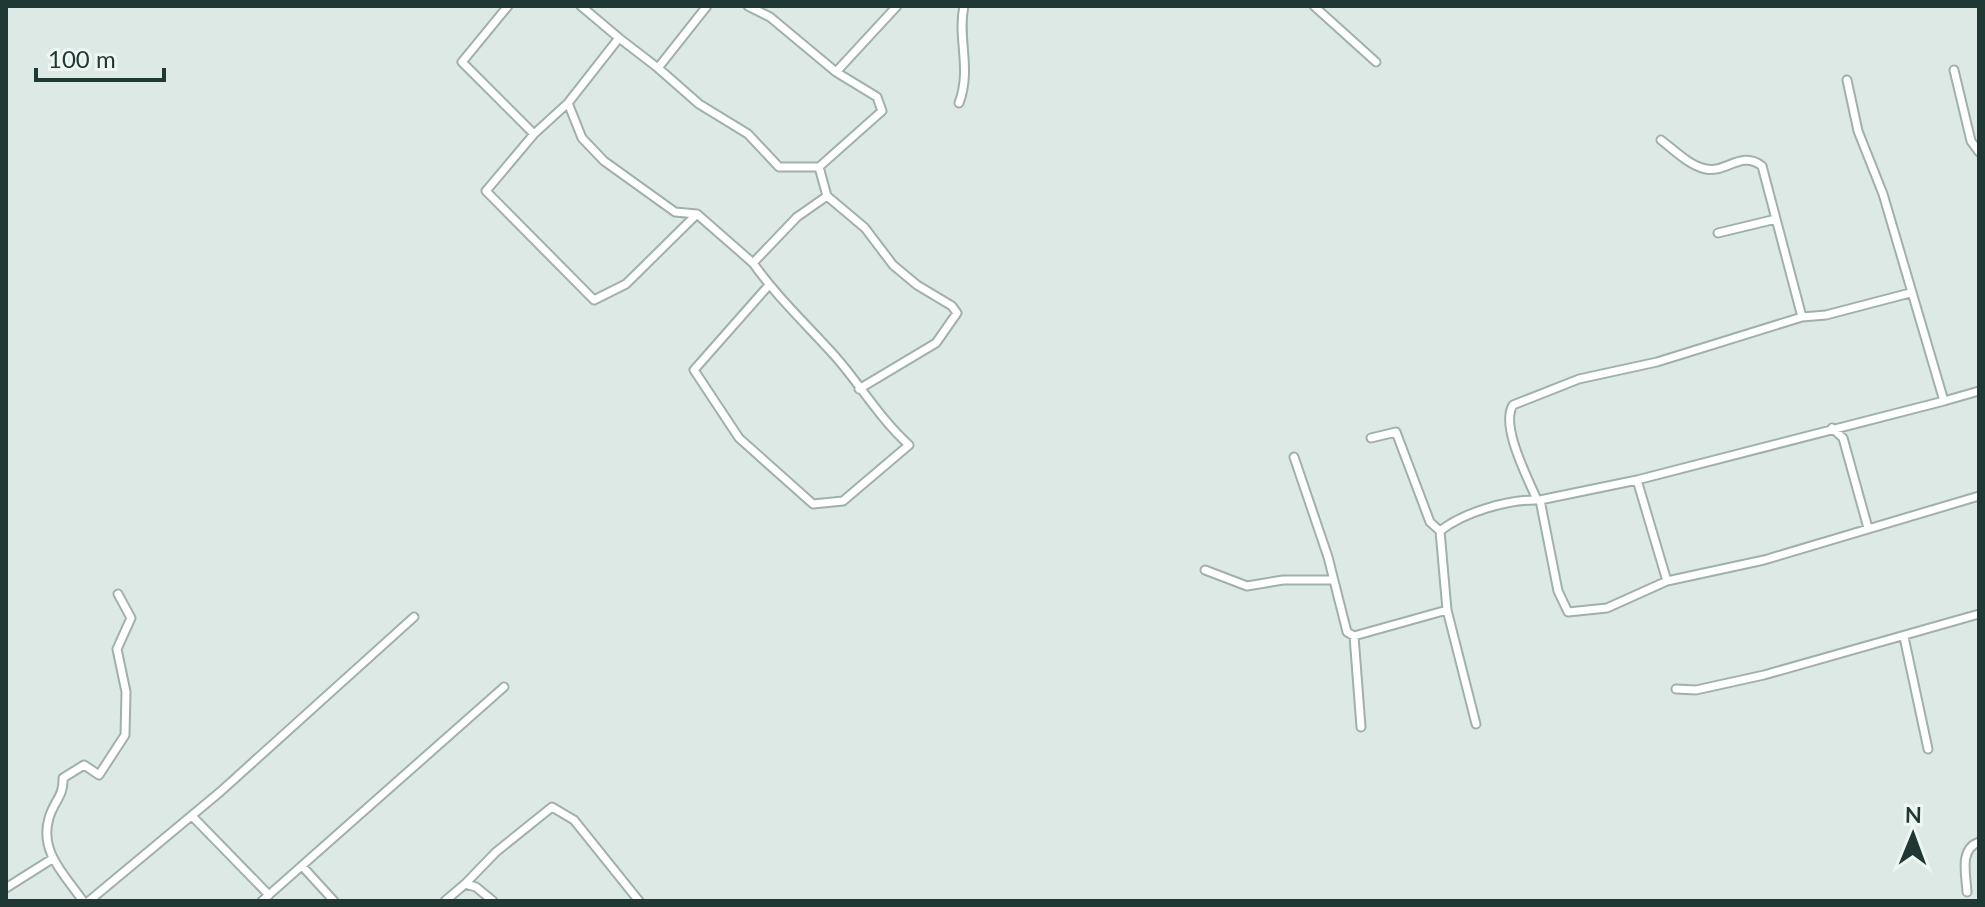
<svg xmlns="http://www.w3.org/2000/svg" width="1985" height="907" font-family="Lato,sans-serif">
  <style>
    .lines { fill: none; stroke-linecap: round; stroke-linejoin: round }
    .street-casing { stroke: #a0b0ac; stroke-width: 11 }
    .street { stroke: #fff; stroke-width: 7 }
  </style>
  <rect width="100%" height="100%" fill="#dde9e5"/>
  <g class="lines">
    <g class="street-casing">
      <path id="street" d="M508 6 462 62 534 134 568 103 582 138 604 161 675 212 697 214 753 263 797 217 827 196 819 167 882 111 877 97 836 72 897 6
        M581 6 619 38
        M748 6 770 17 836 72
        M1314 6 1376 62
        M658 68 699 104 748 134 779 167H819
        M1954 70 1971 141 1979 152
        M1847 80 1858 131 1883 194 1944 401 1979 391
        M568 103 619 38 658 68 707 6
        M959 103C972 69 957 38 964 6
        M534 134 486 191 594 300 626 284 697 214
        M1661 140C1674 150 1690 166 1706 169 1727 173 1741 150 1762 166L1802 317 1826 315 1910 293
        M827 196 865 228 893 265 917 285 952 306 957 313 936 343 859 389
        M1718 233 1776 219
        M753 263C777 297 806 324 834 355 860 384 879 418 909 445L843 501 813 504 739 438 694 370 769 285
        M1832 428 1843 438 1868 528
        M1371 438 1396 432 1430 522 1440 531 1447 610 1476 724
        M1294 457 1328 557 1347 632 1354 636 1447 610
        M1637 480 1667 581 1764 560 1979 496
        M1537 500C1528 478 1500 426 1513 405L1579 379 1657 362 1802 317
        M1440 531C1464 512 1509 499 1539 500
        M1205 570 1247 586 1283 580H1332
        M1667 581 1607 608 1568 612 1558 591 1540 500 1637 480 1944 401
        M1354 636 1361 727
        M1904 637 1928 749
        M1676 689 1696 690 1764 675 1979 614
        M192 816 269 895
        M302 866 334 901
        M465 884 496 852 552 807 574 820 639 901
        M6 888 52 859
        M1967 892C1966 874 1959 849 1979 842
        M83 901C65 875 39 852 49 818 54 801 64 796 63 778L84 765 99 775 125 735 126 692 117 649 131 618 118 594
        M89 901 220 792 414 617
        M262 901 504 687
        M445 901 465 884 476 887 493 901"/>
    </g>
    <use href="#street" class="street"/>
  </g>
  <rect width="1985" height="907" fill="none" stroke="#1f3833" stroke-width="16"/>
  <g transform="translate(1913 835) rotate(1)" stroke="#edf6f2" stroke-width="6" paint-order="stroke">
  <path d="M0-6L14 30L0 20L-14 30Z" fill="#1f3833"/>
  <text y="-12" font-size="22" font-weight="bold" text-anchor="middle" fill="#1f3833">N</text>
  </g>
  <path d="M36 68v12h128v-12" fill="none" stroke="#1f3833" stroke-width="4"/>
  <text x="48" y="68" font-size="24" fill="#1f3833" stroke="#edf6f2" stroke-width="6" paint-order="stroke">100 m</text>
</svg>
